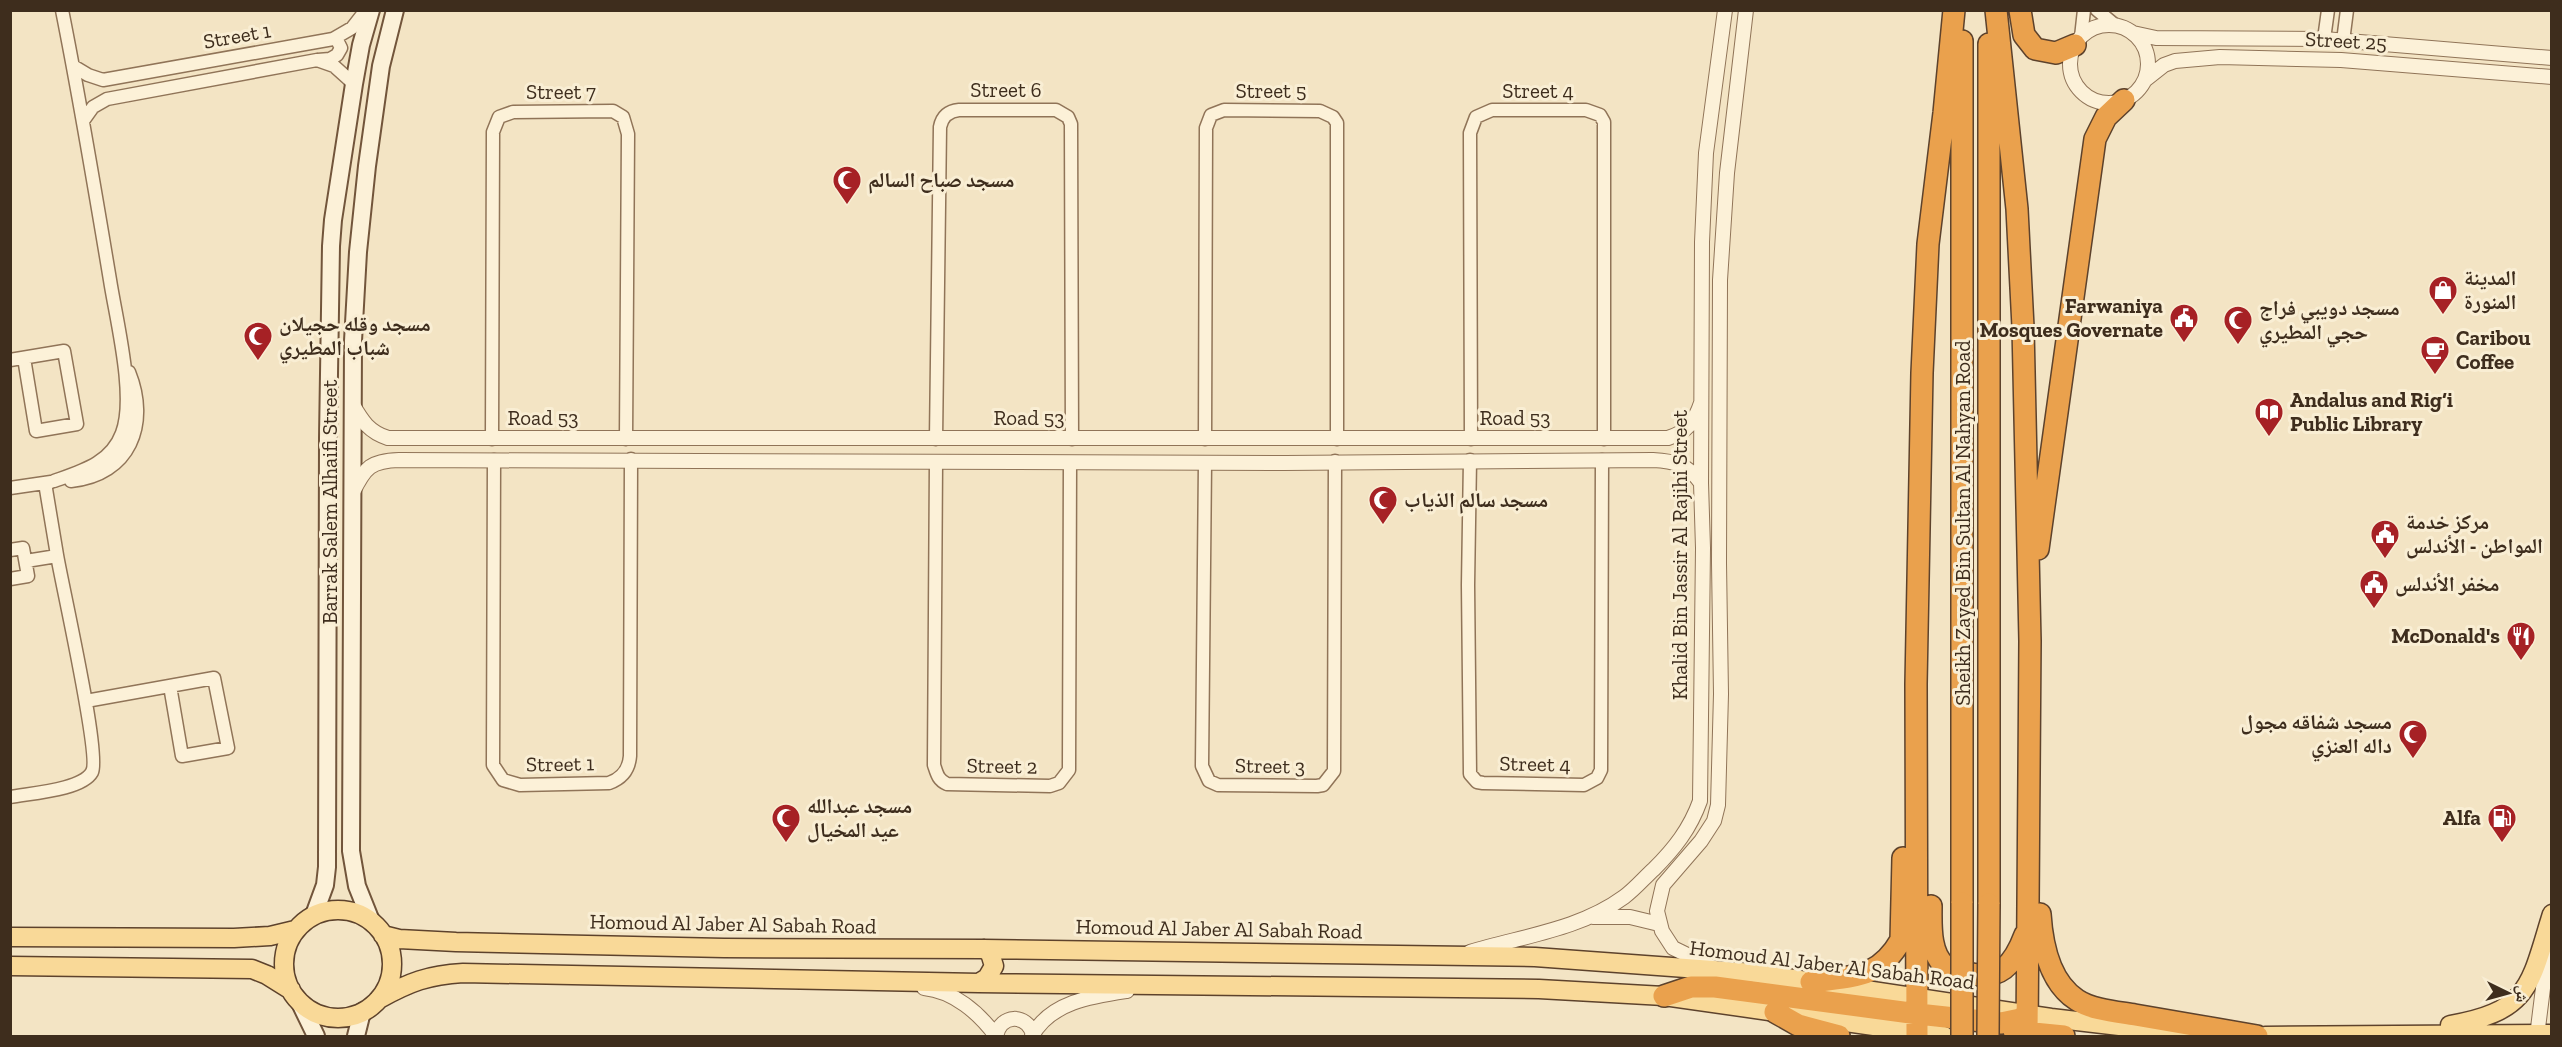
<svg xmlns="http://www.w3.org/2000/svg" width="2562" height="1047" font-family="'Zilla Slab','Noto Naskh Arabic',serif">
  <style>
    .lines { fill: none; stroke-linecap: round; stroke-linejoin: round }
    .minor-casing { stroke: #907458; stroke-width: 15 }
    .tertiary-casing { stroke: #907458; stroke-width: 16 }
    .secondary-casing { stroke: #72553b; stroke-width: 20 }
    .primary-casing { stroke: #5d422c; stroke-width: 21 }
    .motorway-casing { stroke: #5d422c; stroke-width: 24 }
    .minor { stroke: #fcf1d8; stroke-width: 12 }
    .tertiary { stroke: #fcf1d8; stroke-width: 14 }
    .secondary { stroke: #fcf1d8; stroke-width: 16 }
    .primary { stroke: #f9d998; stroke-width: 18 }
    .motorway { stroke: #eaa14d; stroke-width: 21 }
    .motorway-bridge-casing { stroke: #5d422c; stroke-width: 24; stroke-linecap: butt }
    .motorway-bridge { stroke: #eaa14d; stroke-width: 21 }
    .labels { text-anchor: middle; stroke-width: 6; stroke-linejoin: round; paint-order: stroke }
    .street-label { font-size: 21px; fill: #3e2d1d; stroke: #f9eed4 }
    .poi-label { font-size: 21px; font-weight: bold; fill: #3e2d1d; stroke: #f9eed4; text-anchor: start }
  </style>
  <rect width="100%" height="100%" fill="#f3e4c4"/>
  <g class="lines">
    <g class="minor-casing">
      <path id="minor" d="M2097 10 2115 25
        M2081 37 2084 10
        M2324 39 2328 10
        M2343 41 2347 10
        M318 60 330 59 337 55 341 48 336 38
        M73 66 88 75 103 80 333 39 352 28 366 10
        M83 121 93 107 107 99 317 60 334 66 354 84
        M10 360 64 351 77 424 36 431 24 358
        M492 439 493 132 499 117 513 112 613 111 623 117 628 134 626 439
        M936 439 940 127C942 117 948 111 959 110H1056L1068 117 1071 124 1072 439
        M1205 439 1206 128 1211 115 1224 110 1320 111 1333 117 1337 123V439
        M1471 439 1470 133 1476 117 1492 110H1586L1600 115 1604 122V439
        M494 460 493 765 503 780 520 785 609 783C623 778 629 769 630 756L631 459
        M1470 460 1468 585 1470 774 1477 782 1483 783 1584 785 1597 778 1601 770 1602 460
        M936 462 934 765C937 774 938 780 947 784L1050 786 1059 783 1069 770 1070 463
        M1205 463 1202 766 1209 781 1218 785 1317 786 1323 785 1334 771 1335 461
        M54 481C82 471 111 463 122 433 136 397 116 319 110 280 95 190 80 100 62 10
        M71 481C130 475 150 424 129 372
        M10 488 51 482
        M10 550 23 548 28 576 10 579
        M26 561 57 556
        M86 701 214 678 228 748 182 756 170 686
        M10 797C31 793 82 790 92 772 101 756 62 585 57 555 53 531 49 507 45 483"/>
    </g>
    <g class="tertiary-casing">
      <path id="tertiary" d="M2070 64a39 39 0 1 1 78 0a39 39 0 1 1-78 0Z
        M2133 33 2156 38 2324 39 2552 58
        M2145 80 2164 65 2175 61 2220 57 2341 60 2552 77
        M353 405C362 421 369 432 388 438H1668C1687 432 1695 421 1701 403
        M353 492C365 467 371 461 399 460L1285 463 1653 460C1675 461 1688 465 1701 483
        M1593 917H1630L1659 924
        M1470 952C1522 936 1579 930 1624 897 1635 889 1644 878 1654 869 1674 849 1690 829 1700 801L1703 548 1701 483 1702 242 1706 153 1725 10
        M1714 968 1673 948 1662 931 1657 911 1663 885 1701 841 1714 821 1718 805 1721 694 1719 563 1720 280 1727 173 1746 10
        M924 988C954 991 979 1013 996 1036
        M996 1036C1001 1014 1026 1013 1033 1034
        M1032 1036C1050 1002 1093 996 1127 991
        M2537 1036 2548 948"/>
    </g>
    <g class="secondary-casing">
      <path id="secondary" d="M314 915 325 885 327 867 328 438 331 246 333 220 354 84 361 45 371 10
        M371 921 357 886 351 851 353 341 358 252 367 166 381 66 395 10
        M300 1003 316 1036
        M356 1036 362 1012"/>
    </g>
    <g class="primary-casing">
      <path id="primary" d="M284 964a54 54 0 1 1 108 0a54 54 0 1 1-108 0Z
        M383 935 399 939 456 942 724 948 984 949 1535 957 1754 973 2051 1018 2205 1036
        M10 937 234 938 270 936 295 930
        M10 966 252 969 267 975 291 990
        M979 983 987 978 994 966 990 953 984 949
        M379 999C410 982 428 975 463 973L979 983 1539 989 1664 996 1944 1036
        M2450 1025C2531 1011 2530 984 2552 914
        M2265 1036 2552 1034"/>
    </g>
    <g class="motorway-casing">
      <path id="motorway" d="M1996 10 2017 209 2023 327 2030 641 2027 1036
        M2020 10 2024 35 2035 49 2056 53 2075 45
        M1989 44V904
        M2038 549 2095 139 2106 117 2124 100
        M1962 903V41
        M1931 906C1931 924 1929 954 1946 967 1950 970 1959 971 1964 972 2000 983 2014 964 2025 935
        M2040 914C2042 945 2049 982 2077 1000 2092 1010 2117 1012 2135 1015 2176 1022 2216 1029 2257 1036
        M1811 982C1852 976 1878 980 1901 940L1903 858
        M1664 996 1691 987H1715L1918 1014 2001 1023 2020 1019 2027 1014
        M1775 1012 1798 1025 1839 1036
        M2014 1031 2064 1036
        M1917 1036 1916 684 1922 373 1928 244 1944 113 1954 10"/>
    </g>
    <use href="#minor" class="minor"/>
    <use href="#tertiary" class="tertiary"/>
    <use href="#secondary" class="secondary"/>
    <use href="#primary" class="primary"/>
    <use href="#motorway" class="motorway"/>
    <g class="motorway-bridge-casing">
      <path id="motorway-bridge" d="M1962 1036V903
        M1988 1036 1989 904"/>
    </g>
    <use href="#motorway-bridge" class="motorway-bridge"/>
  </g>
  <defs>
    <g id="mosque-pin" transform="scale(1.5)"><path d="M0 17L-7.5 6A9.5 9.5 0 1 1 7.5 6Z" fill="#a62125" stroke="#f9eed4"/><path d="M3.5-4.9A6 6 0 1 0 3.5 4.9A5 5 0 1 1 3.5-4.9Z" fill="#fff"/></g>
    <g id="shop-pin" transform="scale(1.5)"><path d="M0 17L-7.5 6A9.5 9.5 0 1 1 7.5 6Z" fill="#a62125" stroke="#f9eed4"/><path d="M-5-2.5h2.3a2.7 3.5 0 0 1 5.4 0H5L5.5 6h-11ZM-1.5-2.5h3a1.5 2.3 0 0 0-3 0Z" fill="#fff"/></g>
    <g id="civic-pin" transform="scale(1.5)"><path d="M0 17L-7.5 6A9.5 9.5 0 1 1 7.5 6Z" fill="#a62125" stroke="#f9eed4"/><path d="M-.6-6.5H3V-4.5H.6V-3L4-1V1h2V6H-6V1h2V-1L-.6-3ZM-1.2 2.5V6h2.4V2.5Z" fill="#fff"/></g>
    <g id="cafe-pin" transform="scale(1.5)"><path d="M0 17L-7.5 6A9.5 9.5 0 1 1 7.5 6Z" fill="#a62125" stroke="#f9eed4"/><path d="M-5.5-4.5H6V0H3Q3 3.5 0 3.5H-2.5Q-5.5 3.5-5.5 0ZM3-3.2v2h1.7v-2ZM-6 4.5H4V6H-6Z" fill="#fff"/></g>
    <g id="library-pin" transform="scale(1.5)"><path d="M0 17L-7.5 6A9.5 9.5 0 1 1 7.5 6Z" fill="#a62125" stroke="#f9eed4"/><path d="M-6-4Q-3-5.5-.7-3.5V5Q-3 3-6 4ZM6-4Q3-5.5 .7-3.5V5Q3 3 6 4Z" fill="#fff"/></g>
    <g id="restaurant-pin" transform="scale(1.5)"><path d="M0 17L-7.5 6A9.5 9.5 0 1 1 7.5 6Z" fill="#a62125" stroke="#f9eed4"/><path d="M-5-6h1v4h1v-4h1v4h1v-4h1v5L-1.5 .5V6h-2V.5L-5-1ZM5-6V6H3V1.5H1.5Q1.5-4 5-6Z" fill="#fff"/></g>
    <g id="fuel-pin" transform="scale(1.5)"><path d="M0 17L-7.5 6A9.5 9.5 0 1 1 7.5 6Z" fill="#a62125" stroke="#f9eed4"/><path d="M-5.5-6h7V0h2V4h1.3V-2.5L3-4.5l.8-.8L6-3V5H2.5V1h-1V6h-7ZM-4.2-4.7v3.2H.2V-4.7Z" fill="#fff"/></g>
  </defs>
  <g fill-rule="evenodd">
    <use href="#mosque-pin" x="847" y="180"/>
    <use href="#shop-pin" x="2443" y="290"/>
    <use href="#civic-pin" x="2184" y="318"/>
    <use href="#mosque-pin" x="2238" y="320"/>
    <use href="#mosque-pin" x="258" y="336"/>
    <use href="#cafe-pin" x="2435" y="350"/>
    <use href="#library-pin" x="2269" y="412"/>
    <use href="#mosque-pin" x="1383" y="500"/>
    <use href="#civic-pin" x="2385" y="534"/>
    <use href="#civic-pin" x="2374" y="584"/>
    <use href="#restaurant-pin" x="2521" y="636"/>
    <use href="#mosque-pin" x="2413" y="734"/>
    <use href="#mosque-pin" x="786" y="818"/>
    <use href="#fuel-pin" x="2502" y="818"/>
  </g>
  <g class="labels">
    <g class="street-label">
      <text transform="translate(237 36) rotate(-10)" y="7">Street 1</text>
      <text transform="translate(2346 41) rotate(3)" y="7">Street 25</text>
      <text x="1006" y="97">Street 6</text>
      <text x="1271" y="98">Street 5</text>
      <text x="1538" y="98">Street 4</text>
      <text x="561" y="99">Street 7</text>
      <text x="543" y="425">Road 53</text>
      <text x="1029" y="425">Road 53</text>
      <text x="1515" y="425">Road 53</text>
      <text transform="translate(330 502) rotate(-90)" y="7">Barrak Salem Alhaifi Street</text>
      <text transform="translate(1963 523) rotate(-90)" y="7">Sheikh Zayed Bin Sultan Al Nahyan Road</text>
      <text transform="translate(1680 555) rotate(-90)" y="7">Khalid Bin Jassir Al Rajihi Street</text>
      <text transform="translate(560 764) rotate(-1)" y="7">Street 1</text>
      <text transform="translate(1535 764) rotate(1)" y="7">Street 4</text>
      <text transform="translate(1002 766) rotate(1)" y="7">Street 2</text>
      <text transform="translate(1270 766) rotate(1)" y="7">Street 3</text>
      <text transform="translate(733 924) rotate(1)" y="7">Homoud Al Jaber Al Sabah Road</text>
      <text transform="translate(1219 929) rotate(1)" y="7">Homoud Al Jaber Al Sabah Road</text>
      <text transform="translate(1832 965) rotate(7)" y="7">Homoud Al Jaber Al Sabah Road</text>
    </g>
    <g class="poi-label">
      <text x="868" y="187">مسجد صباح السالم</text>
      <text x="2464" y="285">المدينة<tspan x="2464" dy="24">المنورة</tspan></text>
      <text x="2163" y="313" text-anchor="end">Farwaniya<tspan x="2163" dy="24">Mosques Governate</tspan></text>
      <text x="2259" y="315">مسجد دويبي فراج<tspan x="2259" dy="24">حجي المطيري</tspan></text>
      <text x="279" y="331">مسجد وقله حجيلان<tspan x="279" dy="24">شباب المطيري</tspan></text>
      <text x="2456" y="345">Caribou<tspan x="2456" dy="24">Coffee</tspan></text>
      <text x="2290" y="407">Andalus and Rig‘i<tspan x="2290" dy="24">Public Library</tspan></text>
      <text x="1404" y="507">مسجد سالم الذياب</text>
      <text x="2406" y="529">مركز خدمة<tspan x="2406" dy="24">المواطن - الأندلس</tspan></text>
      <text x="2395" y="591">مخفر الأندلس</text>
      <text x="2500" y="643" text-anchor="end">McDonald's</text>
      <text x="2392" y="729" text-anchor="end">مسجد شفاقه مجول<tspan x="2392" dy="24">داله العنزي</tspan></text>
      <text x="807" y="813">مسجد عبدالله<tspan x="807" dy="24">عيد المخيال</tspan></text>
      <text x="2481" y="825" text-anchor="end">Alfa</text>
    </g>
  </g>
  <rect width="2562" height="1047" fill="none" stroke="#3e2d1d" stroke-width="24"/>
  <g transform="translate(2508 993) rotate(95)" stroke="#f9eed4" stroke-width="4.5" paint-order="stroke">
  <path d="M0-4.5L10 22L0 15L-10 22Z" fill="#3e2d1d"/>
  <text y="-9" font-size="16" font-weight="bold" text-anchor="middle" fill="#3e2d1d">ش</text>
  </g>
</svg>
